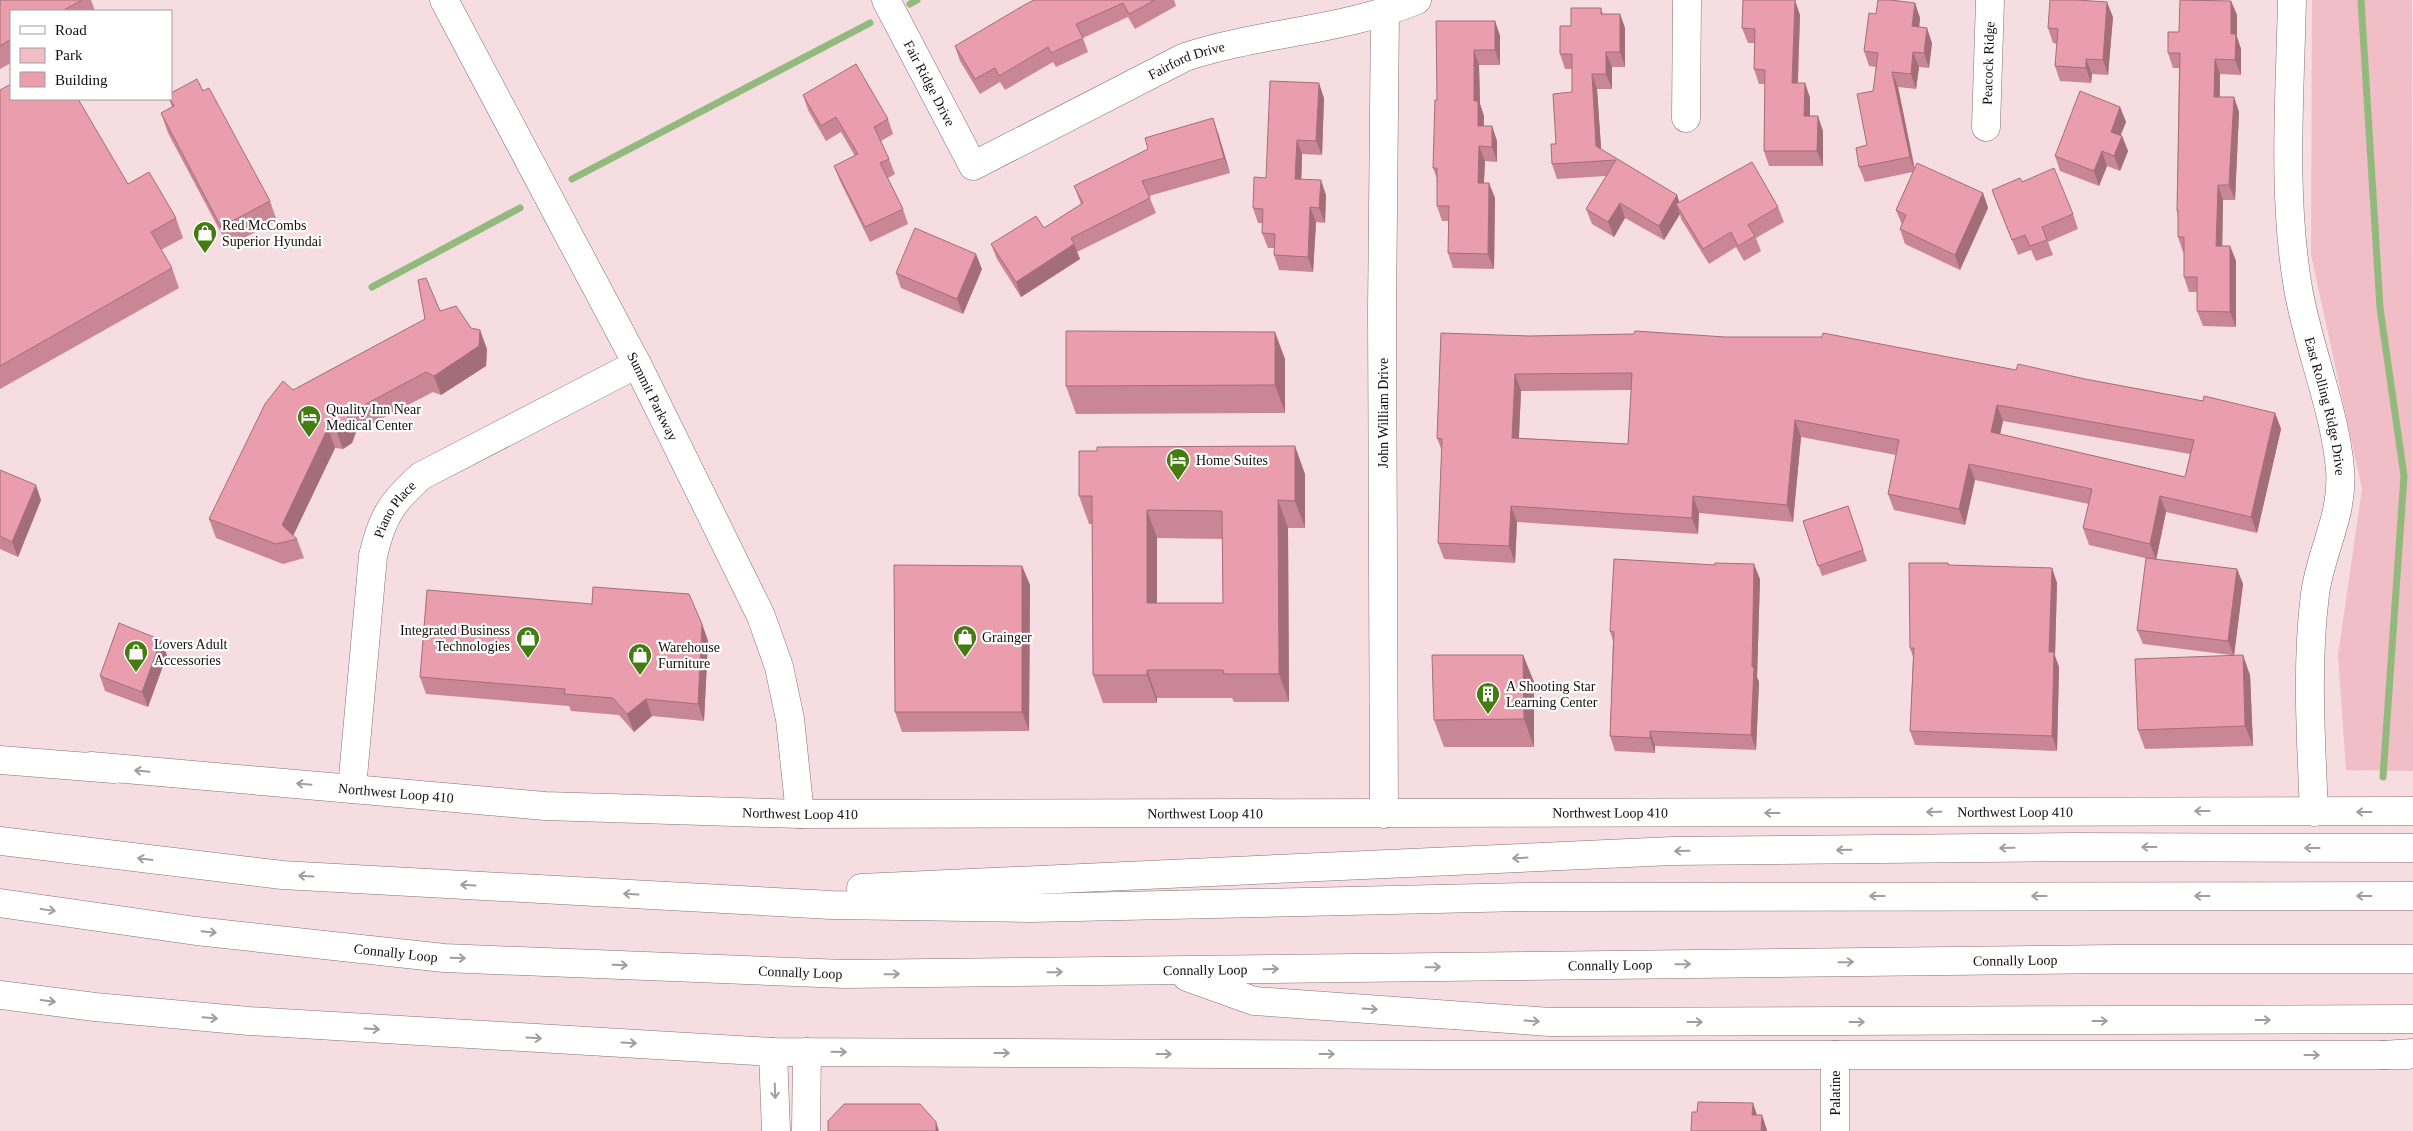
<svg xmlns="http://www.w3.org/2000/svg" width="2413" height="1131" font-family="'Times New Roman',serif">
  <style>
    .green { fill: #f1bec7 }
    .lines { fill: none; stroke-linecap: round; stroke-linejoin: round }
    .stream { stroke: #93ba7d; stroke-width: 7 }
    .minor-casing { stroke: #856f73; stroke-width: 29 }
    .major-casing { stroke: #856f73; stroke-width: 29 }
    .highway-casing { stroke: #856f73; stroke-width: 29 }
    .minor { stroke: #fff; stroke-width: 28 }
    .major { stroke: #fff; stroke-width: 28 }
    .highway { stroke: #fff; stroke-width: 28 }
    .wall { fill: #c98795; fill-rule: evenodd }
    .shaded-wall { fill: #a46e79 }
    .building { fill: #ea9dad; stroke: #a46e79; fill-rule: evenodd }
    .oneway { stroke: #a19e9f }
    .labels { text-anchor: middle; stroke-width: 4.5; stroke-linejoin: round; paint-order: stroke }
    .street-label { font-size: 14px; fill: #150d0e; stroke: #fff }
    .poi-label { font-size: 14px; fill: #150d0e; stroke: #fff; text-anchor: start }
  </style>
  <rect width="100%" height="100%" fill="#f6dde1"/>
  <path class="green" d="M2312 0H2412L2413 771 2346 770 2338 655 2362 489 2311 255Z"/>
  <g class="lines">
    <path class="stream" d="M2361 0 2380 308 2404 476 2383 777
      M910 4 917 0
      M572 179 870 23
      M372 287 520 208"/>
    <g class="minor-casing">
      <g id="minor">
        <path id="s1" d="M444 0 637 364 761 616 779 667 790 719 800 814"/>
        <path id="s2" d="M886 0 973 166 1185 57C1261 32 1343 31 1417 0"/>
        <path id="s3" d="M2292 0C2290 95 2282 194 2298 288 2308 347 2335 410 2340 469 2344 515 2321 550 2315 594 2306 666 2311 739 2314 812"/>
        <path d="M1686 118 1687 0"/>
        <path id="s4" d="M1986 127 1990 0"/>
        <path id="s5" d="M352 788 373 556C382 517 391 503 421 476L637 364"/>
        <path d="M1384 814 1382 311 1385 13"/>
        <path d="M773 1052 776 1131"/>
        <path d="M806 1131 807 1052"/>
        <path d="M1835 1131V1055"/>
      </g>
    </g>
    <g class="major-casing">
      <g id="major">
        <path id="s6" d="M91 766 545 806 800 814 2413 811"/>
        <path d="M0 995 95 1007 249 1021 773 1052 1437 1055H2407"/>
      </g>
    </g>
    <g class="highway-casing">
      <g id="highway">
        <path d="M0 760 114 769"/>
        <path d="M0 841 282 875 831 905 1031 908 1524 897 2413 896"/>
        <path d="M861 888 1672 851 2073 847 2413 848"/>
        <path id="s7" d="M0 903 196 931 444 958 844 974 2115 959H2413"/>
        <path d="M1187 977 1254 1001 1550 1022 2413 1019"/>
        <path d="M2383 1055 2413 1053"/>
      </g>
    </g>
    <use href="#minor" class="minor"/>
    <use href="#major" class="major"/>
    <use href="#highway" class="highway"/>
  </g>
  <path class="wall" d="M0 0H91L95 11H11V63L0 69Z
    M1034 0H1174L1176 6 1135 29 1128 17 1083 38 1088 52 1056 67 1053 62 1005 90 1000 82 980 94 960 61 955 46Z
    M2231 1 2237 15V37L2241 49V75L2220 74V97H2234L2239 112 2235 200H2223L2222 246H2230L2236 261V327L2203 326 2197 311V292H2189L2184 277V252H2183L2178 237V216L2177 211 2179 68H2173L2168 53 2179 32Z
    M1915 3 1920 18 1919 27 1932 43 1929 68 1919 67 1916 89 1898 87 1915 169 1983 193 1988 208 1960 270 1905 244 1900 229 1902 225 1896 210 1913 172 1865 182 1859 167 1867 145 1876 67 1869 66 1864 51 1876 14Z
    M1601 8 1603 14H1620L1625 28V67H1612V89H1597L1601 149 1677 195 1679 202 1778 207 1784 222 1756 238 1761 251 1744 261 1736 247 1709 264 1681 219 1680 214 1664 240 1625 218 1614 237 1592 224 1586 209 1606 176 1557 179 1552 164 1556 144 1572 92V69H1565L1560 54Z
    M1800 15 1798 83H1805L1810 98V116L1823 131V166H1769L1764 151 1765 84H1759L1754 69 1755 43H1748L1742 28Z
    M2113 17 2108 75 2092 74 2091 83 2060 81 2055 66 2057 44 2053 43 2048 28Z
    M1495 21 1500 36V65H1479L1480 104 1484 116V126H1492L1497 141V162L1485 161 1484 183 1495 198 1494 269 1453 268 1448 253V221H1442L1437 206V179L1433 168 1437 100Z
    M0 90 176 218 183 238 161 250 172 268 179 288 0 389Z
    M203 91 270 201 277 221 228 246 168 133 161 113 172 107 169 99Z
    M803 95 888 119 893 134 881 141 889 159 895 174 888 178 903 209 908 224 870 242 840 181 834 166 855 156 841 132 826 141 808 110Z
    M1324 98 1322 155 1302 154 1301 179 1326 195 1325 223 1316 222 1313 272 1279 270 1274 255V248H1268L1262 233 1263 223H1258L1253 208 1266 178Z
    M2120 107 2126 122 2120 135 2122 136 2128 151 2120 171 2107 166 2099 186 2060 171 2055 156Z
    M1218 133 1230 173 1149 196 1156 213 1077 252 1080 259 1021 297 997 259 991 244 1044 228 1081 204 1074 186Z
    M2022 182 2073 214 2078 229 2048 242 2053 255 2036 261 2031 250 2018 255 1992 190Z
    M982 269 963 314 901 288 896 273Z
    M440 311 471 328 487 349 486 366 441 395 433 392 356 432 352 443 343 449 335 448 293 536 297 539 304 558 283 564 216 538 209 519 293 390Z
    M1441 333 2016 370 2085 379 2203 401 2275 413 2281 429 2257 533 2166 512 2156 560 2237 569 2243 584 2234 655 2250 675 2253 746 2145 749 2138 730 2231 655 2143 644 2137 630 2149 559 2089 545 2083 528 2089 504 1975 480 1965 525 1894 510 1888 494 1896 455 1801 437 1793 522 1699 513 1698 534 1517 522 1515 563 1444 559 1438 543 1442 451 1437 438ZM1631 390 1628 444 1519 438 1521 391ZM2003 421 2190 454 2185 477 2000 434Z
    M1285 359V413L1076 414 1066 386Z
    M0 470 41 500 18 557 0 549Z
    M1305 474V528H1288L1289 702H1234L1232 698H1157V703H1103L1093 675 1092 524H1089L1079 496ZM1157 538 1222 539 1223 603H1157Z
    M1848 506 1867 561 1822 576 1803 521Z
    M1949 565 2052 568 2057 583 2055 656 2059 667 2057 751 1915 745 1910 731 1913 657 1910 648Z
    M1022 566 1030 585 1029 731 902 732 895 712Z
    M1760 579 1757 677 1759 682 1756 750 1655 746V753L1615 751 1610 736 1613 641 1610 631Z
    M702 624 708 641 704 721 652 716 634 732 619 715 571 711 569 706 426 694 420 677Z
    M167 655 148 707 105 691 100 676Z
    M1523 655 1534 682V747H1444L1434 720Z"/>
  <path class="shaded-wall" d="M1795 0 1800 15 1797 98 1792 83Z
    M2231 1 2237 15V37L2241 49V75L2235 60 2231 34Z
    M2107 2 2113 17 2108 75 2103 60Z
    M1915 3 1920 18 1918 41 1912 26Z
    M1620 14 1625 28V67L1620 52Z
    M1495 21 1500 36V65L1495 50Z
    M1927 28 1932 43 1929 68 1924 53Z
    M1474 50 1479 65 1480 104 1484 116 1483 141 1478 126 1474 101Z
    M1606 52 1612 67V89L1606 74Z
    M1913 52 1919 67 1916 89 1911 74Z
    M2086 59 2092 74 2091 83 2086 68Z
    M2215 59 2220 74 2219 112 2214 97Z
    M1892 72 1898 87 1915 172 1910 157Z
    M1592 74 1597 89 1602 161 1596 146Z
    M1319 83 1324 98 1322 155 1316 141Z
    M1805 83 1810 98V131L1804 116Z
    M2234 97 2239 112 2235 200 2229 185Z
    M2120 107 2126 122 2116 147 2111 132Z
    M1818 116 1823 131V166L1817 151Z
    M1213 118 1218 133 1230 173 1224 158Z
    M1492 126 1497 141V162L1492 147Z
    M2122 136 2128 151 2120 171 2114 156Z
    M1297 140 1302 154 1301 194 1295 179Z
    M1479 146 1485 161 1483 198 1478 183Z
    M2102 151 2107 166 2099 186 2094 171Z
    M1321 180 1326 195 1325 223 1319 208Z
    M1489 183 1495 198 1494 269 1488 254Z
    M2218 185 2223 200 2222 261 2216 246Z
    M1983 193 1988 208 1960 270 1955 255Z
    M1677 195 1682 210 1676 204 1680 214 1664 240 1659 226Z
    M1620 203 1625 218 1614 237 1608 222Z
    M1310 207 1316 222 1313 272 1308 257Z
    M1074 244 1080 259 1021 297 1016 282Z
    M2230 246 2236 261V327L2230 312Z
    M976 254 982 269 963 314 957 299Z
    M480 330 487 349 486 366 441 395 434 376Z
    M1275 332 1285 359V413L1275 385Z
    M1515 374 1521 391 1518 455 1512 438Z
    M1997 405 2003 421 1997 449 1991 432Z
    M349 413 356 432 352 443 343 449 336 430Z
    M2275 413 2281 429 2257 533 2251 517Z
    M1795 420 1801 437 1793 522 1787 505Z
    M328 428 335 448 291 540 282 525Z
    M1295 446 1305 474V528L1295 501Z
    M1969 464 1975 480 1965 525 1959 509Z
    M36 485 41 500 18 557 12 542Z
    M1693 496 1699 513 1698 534 1692 518Z
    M2160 496 2166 512 2156 560 2150 544Z
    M1278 500 1288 528 1289 702 1279 674Z
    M1511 506 1517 522 1515 563 1509 546Z
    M1147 510 1157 538V630L1147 603Z
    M1754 564 1760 579 1757 677 1759 682 1756 750 1751 735Z
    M1022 566 1030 585 1029 731 1022 712Z
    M2052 568 2057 583 2055 656 2059 667 2057 751 2052 736 2049 652Z
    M2237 569 2243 584 2234 656 2228 641Z
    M702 624 708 641 704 721 698 704Z
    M161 640 167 655 148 707 142 692Z
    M1523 655 1534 682V747L1524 719Z
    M2243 655 2250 675 2253 746 2245 726Z
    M1147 670 1157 698V703L1147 675Z
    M646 699 652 716 634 732 627 714Z
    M1650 731 1655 746V753L1650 738Z
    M1753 1103 1758 1118 1752 1115Z
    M1762 1115 1767 1130V1131H1761Z
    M936 1122 939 1131H936Z"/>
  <path class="building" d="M0 0H82L62 11H11V39L0 46Z
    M1034 0H1155L1129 14 1123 3 1076 24 1083 38 1051 53 1048 47 999 76 995 68 975 79 955 46 1026 4Z
    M1743 0H1795L1792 83H1805L1804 116H1818L1817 151H1764L1765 70 1754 69 1755 29 1742 28Z
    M1878 0H1891L1915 3 1912 26 1927 28 1924 53 1913 52 1911 74 1892 72 1910 157 1859 167 1856 148 1867 145 1857 94 1873 91 1878 53 1864 51 1869 13 1876 14Z
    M2050 0H2076L2107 2 2103 60 2086 59V68L2055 66 2058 29 2048 28Z
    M2180 0 2231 1V34H2236L2235 60 2215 59 2214 97H2234L2229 185H2218L2216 246H2230V312L2197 311V277H2184V237H2178V211H2177L2180 53H2168V32H2179Z
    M1571 8H1601V14H1620V52H1606V74H1592L1596 146 1677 195 1659 226 1620 203 1608 222 1586 209 1616 160 1552 164 1551 144H1556L1553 94 1572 92V54H1560V26H1571Z
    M1436 21H1495V50H1474V101H1478V126H1492V147L1479 146 1478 183H1489L1488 254 1448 253 1449 206H1437V168H1433L1435 100H1437Z
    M856 64 888 119 874 127 889 159 880 163 903 209 865 227 834 166 858 154 836 117 821 126 803 95Z
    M197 79 203 91 209 88 270 201 221 227 161 113 174 106 170 99H171V93Z
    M1270 81 1319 83 1316 141 1297 140 1295 179 1321 180 1319 208 1310 207 1308 257 1274 255 1275 234 1262 233 1263 209 1253 208 1254 177 1266 178Z
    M11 84V99H78L128 184 149 172 176 218 151 232 172 268 0 366V90Z
    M2080 91 2120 107 2111 132 2122 136 2114 156 2102 151 2094 171 2055 156Z
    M1213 118 1224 158 1142 181 1150 198 1071 238 1074 244 1016 282 991 244 1036 216 1044 228 1083 203 1074 186 1148 149 1145 138Z
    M1752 162 1778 207 1748 225 1755 236 1738 246 1731 232 1703 249 1676 204Z
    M1917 163 1983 193 1955 255 1900 229 1906 215 1896 210Z
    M2054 168 2073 214 2042 227 2047 240 2030 246 2025 235 2012 240 1992 190 2020 178 2022 182Z
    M915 228 976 254 957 299 896 273Z
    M426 278 440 311 456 306 471 328 480 330 479 346 434 376 426 372 349 413 345 424 336 430 328 428 282 525 297 539 276 544 209 519 265 404 283 381 293 390 425 319 418 280Z
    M1066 331 1275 332V385L1066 386Z
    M1635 331 1725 337H1822L1823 333 2016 370 2018 364 2085 379 2203 401 2204 396 2275 413 2251 517 2160 496 2150 544 2083 528 2092 489 1969 464 1959 509 1888 494 1899 440 1795 420 1787 505 1693 496 1692 518 1511 506 1509 546 1438 543 1442 439 1437 438 1441 333 1529 336 1634 334ZM1632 373 1628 444 1512 438 1515 374ZM1997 405 2194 440 2185 477 1991 432Z
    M1295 446V501L1278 500 1279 674H1224L1223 670H1147V675H1093L1092 496H1079V451H1097V447ZM1147 510 1222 511 1223 603H1147Z
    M0 470 36 485 12 542 0 536Z
    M1848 506 1863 550 1818 566 1803 521Z
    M2146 558 2237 569 2228 641 2137 630Z
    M1614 559 1715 565V563L1754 564 1752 667H1754L1751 735 1650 731V738L1610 736 1614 632 1610 631Z
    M1909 563H1948V565L2052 568 2049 652H2054L2052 736 1910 731 1914 648H1910Z
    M894 565 1022 566V712H895Z
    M593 587 689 594 702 624 698 704 646 699 627 714 613 698 564 694 565 689 420 677 427 590 592 604Z
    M119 623 161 640 142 692 100 676Z
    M1432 655H1523L1524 719 1434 720Z
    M2243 655 2245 726 2138 730 2135 659Z
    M1698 1102 1753 1103 1752 1115H1762L1761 1131H1691L1692 1112H1697Z
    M844 1104H920L936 1122V1131H828V1121Z"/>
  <defs><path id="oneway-shaft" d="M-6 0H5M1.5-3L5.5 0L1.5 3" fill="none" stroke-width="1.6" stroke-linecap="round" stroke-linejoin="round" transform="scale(1.25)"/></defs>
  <g class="oneway">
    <use href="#oneway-shaft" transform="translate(142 771) rotate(-175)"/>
    <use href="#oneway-shaft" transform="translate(304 784) rotate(-175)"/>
    <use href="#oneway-shaft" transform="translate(2202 811) rotate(-180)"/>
    <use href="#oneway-shaft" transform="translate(1934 812) rotate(179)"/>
    <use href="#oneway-shaft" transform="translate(2364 812) rotate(180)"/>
    <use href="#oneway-shaft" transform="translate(1772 813) rotate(-180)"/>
    <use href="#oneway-shaft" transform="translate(2149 847) rotate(-180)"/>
    <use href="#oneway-shaft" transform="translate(2007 848) rotate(179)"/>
    <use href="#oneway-shaft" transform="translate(2312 848) rotate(-180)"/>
    <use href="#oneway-shaft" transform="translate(1844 850) rotate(179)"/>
    <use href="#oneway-shaft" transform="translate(1682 851) rotate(179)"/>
    <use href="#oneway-shaft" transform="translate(1520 858) rotate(177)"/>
    <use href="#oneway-shaft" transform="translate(145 859) rotate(-173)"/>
    <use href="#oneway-shaft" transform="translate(306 876) rotate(-177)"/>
    <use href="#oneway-shaft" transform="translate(468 885) rotate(-177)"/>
    <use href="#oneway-shaft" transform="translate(631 894) rotate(-177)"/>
    <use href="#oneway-shaft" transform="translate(1877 896) rotate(180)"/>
    <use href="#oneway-shaft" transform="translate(2039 896) rotate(180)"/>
    <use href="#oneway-shaft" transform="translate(2202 896) rotate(180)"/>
    <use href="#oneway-shaft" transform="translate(2364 896) rotate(180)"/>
    <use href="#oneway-shaft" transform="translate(48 910) rotate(8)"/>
    <use href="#oneway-shaft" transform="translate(209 932) rotate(6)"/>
    <use href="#oneway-shaft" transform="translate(458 958) rotate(2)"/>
    <use href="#oneway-shaft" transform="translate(1846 962) rotate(-1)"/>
    <use href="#oneway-shaft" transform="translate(1683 964) rotate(-1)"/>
    <use href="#oneway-shaft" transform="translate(620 965) rotate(2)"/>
    <use href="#oneway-shaft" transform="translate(1433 967) rotate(-1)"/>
    <use href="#oneway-shaft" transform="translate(1271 969) rotate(-1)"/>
    <use href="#oneway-shaft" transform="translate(1055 972) rotate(-1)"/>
    <use href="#oneway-shaft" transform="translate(892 974) rotate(-1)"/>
    <use href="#oneway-shaft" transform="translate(48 1001) rotate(7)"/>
    <use href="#oneway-shaft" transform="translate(1370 1009) rotate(4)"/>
    <use href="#oneway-shaft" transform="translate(210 1018) rotate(5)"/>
    <use href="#oneway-shaft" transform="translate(2263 1020)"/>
    <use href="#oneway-shaft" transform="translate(1532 1021) rotate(4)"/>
    <use href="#oneway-shaft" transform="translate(2100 1021)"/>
    <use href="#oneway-shaft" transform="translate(1695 1022)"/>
    <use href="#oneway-shaft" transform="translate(1857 1022)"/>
    <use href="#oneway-shaft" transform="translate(372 1029) rotate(3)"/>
    <use href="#oneway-shaft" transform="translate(534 1038) rotate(3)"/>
    <use href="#oneway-shaft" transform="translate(629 1043) rotate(3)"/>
    <use href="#oneway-shaft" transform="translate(839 1052) rotate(1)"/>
    <use href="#oneway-shaft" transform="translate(1002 1053)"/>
    <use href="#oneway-shaft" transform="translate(1164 1054)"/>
    <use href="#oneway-shaft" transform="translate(1327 1054)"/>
    <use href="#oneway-shaft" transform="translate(2312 1055)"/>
    <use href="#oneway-shaft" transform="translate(775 1091) rotate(88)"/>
  </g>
  <defs>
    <g id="shop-pin" transform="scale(1.25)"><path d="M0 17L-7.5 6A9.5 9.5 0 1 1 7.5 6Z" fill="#457c12" stroke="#fff"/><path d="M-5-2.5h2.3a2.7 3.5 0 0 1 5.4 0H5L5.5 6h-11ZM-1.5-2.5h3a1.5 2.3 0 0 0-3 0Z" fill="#fff"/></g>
    <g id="hotel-pin" transform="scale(1.25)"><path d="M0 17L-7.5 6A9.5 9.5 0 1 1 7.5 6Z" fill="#457c12" stroke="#fff"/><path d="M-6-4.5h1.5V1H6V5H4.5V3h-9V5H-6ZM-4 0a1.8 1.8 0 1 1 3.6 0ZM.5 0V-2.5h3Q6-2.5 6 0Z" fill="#fff"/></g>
    <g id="building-pin" transform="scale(1.25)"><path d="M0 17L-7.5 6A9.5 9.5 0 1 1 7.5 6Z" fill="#457c12" stroke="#fff"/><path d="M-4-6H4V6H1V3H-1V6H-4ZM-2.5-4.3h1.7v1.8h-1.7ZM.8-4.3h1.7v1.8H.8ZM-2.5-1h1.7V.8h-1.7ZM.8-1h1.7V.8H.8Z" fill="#fff"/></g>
  </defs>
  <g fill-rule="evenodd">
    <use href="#shop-pin" x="205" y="233"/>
    <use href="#hotel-pin" x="309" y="417"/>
    <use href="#hotel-pin" x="1178" y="460"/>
    <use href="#shop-pin" x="965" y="637"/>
    <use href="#shop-pin" x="528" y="638"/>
    <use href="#shop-pin" x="136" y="652"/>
    <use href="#shop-pin" x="640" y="655"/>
    <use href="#building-pin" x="1488" y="694"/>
  </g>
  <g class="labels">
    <g class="street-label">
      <text dy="5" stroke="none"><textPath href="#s2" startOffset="426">Fairford Drive</textPath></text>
      <text dy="5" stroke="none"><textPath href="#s4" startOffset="64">Peacock Ridge</textPath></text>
      <text dy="5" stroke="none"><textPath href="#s2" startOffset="94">Fair Ridge Drive</textPath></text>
      <text dy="5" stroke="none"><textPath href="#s1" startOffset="448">Summit Parkway</textPath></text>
      <text dy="5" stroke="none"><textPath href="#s3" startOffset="410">East Rolling Ridge Drive</textPath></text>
      <text transform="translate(1383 413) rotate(-90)" y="5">John William Drive</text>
      <text dy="5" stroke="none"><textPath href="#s5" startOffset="285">Piano Place</textPath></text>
      <text dy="5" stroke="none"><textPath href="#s6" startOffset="306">Northwest Loop 410</textPath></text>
      <text dy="5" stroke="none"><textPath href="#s6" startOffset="1926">Northwest Loop 410</textPath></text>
      <text dy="5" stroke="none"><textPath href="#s6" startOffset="711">Northwest Loop 410</textPath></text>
      <text dy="5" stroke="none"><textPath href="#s6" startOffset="1116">Northwest Loop 410</textPath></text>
      <text dy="5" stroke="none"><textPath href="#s6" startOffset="1521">Northwest Loop 410</textPath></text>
      <text dy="5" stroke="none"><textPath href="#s7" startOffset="399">Connally Loop</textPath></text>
      <text dy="5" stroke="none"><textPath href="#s7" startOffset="2019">Connally Loop</textPath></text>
      <text dy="5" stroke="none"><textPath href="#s7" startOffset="1614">Connally Loop</textPath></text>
      <text dy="5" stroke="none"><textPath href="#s7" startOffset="1209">Connally Loop</textPath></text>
      <text dy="5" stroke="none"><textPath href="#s7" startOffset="804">Connally Loop</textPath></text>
      <text transform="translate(1835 1093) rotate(-90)" y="5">Palatine</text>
    </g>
    <g class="poi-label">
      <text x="222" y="230">Red McCombs<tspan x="222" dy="16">Superior Hyundai</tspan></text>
      <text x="326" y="414">Quality Inn Near<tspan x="326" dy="16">Medical Center</tspan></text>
      <text x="1196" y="465">Home Suites</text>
      <text x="510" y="635" text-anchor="end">Integrated Business<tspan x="510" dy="16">Technologies</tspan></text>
      <text x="982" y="642">Grainger</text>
      <text x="154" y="649">Lovers Adult<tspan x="154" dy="16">Accessories</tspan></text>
      <text x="658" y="652">Warehouse<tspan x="658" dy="16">Furniture</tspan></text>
      <text x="1506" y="691">A Shooting Star<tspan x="1506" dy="16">Learning Center</tspan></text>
    </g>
  </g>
  <rect x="10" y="10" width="162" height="90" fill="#ffffff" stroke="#a19e9f"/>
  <rect x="20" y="26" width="25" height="8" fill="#ffffff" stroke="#a19e9f"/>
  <text x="55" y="35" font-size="15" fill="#150d0e">Road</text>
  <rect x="20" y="48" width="25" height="15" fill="#f1bec7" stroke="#a19e9f"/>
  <text x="55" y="60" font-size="15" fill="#150d0e">Park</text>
  <rect x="20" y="72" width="25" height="15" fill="#ea9dad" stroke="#a19e9f"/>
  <text x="55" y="85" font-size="15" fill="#150d0e">Building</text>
</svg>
